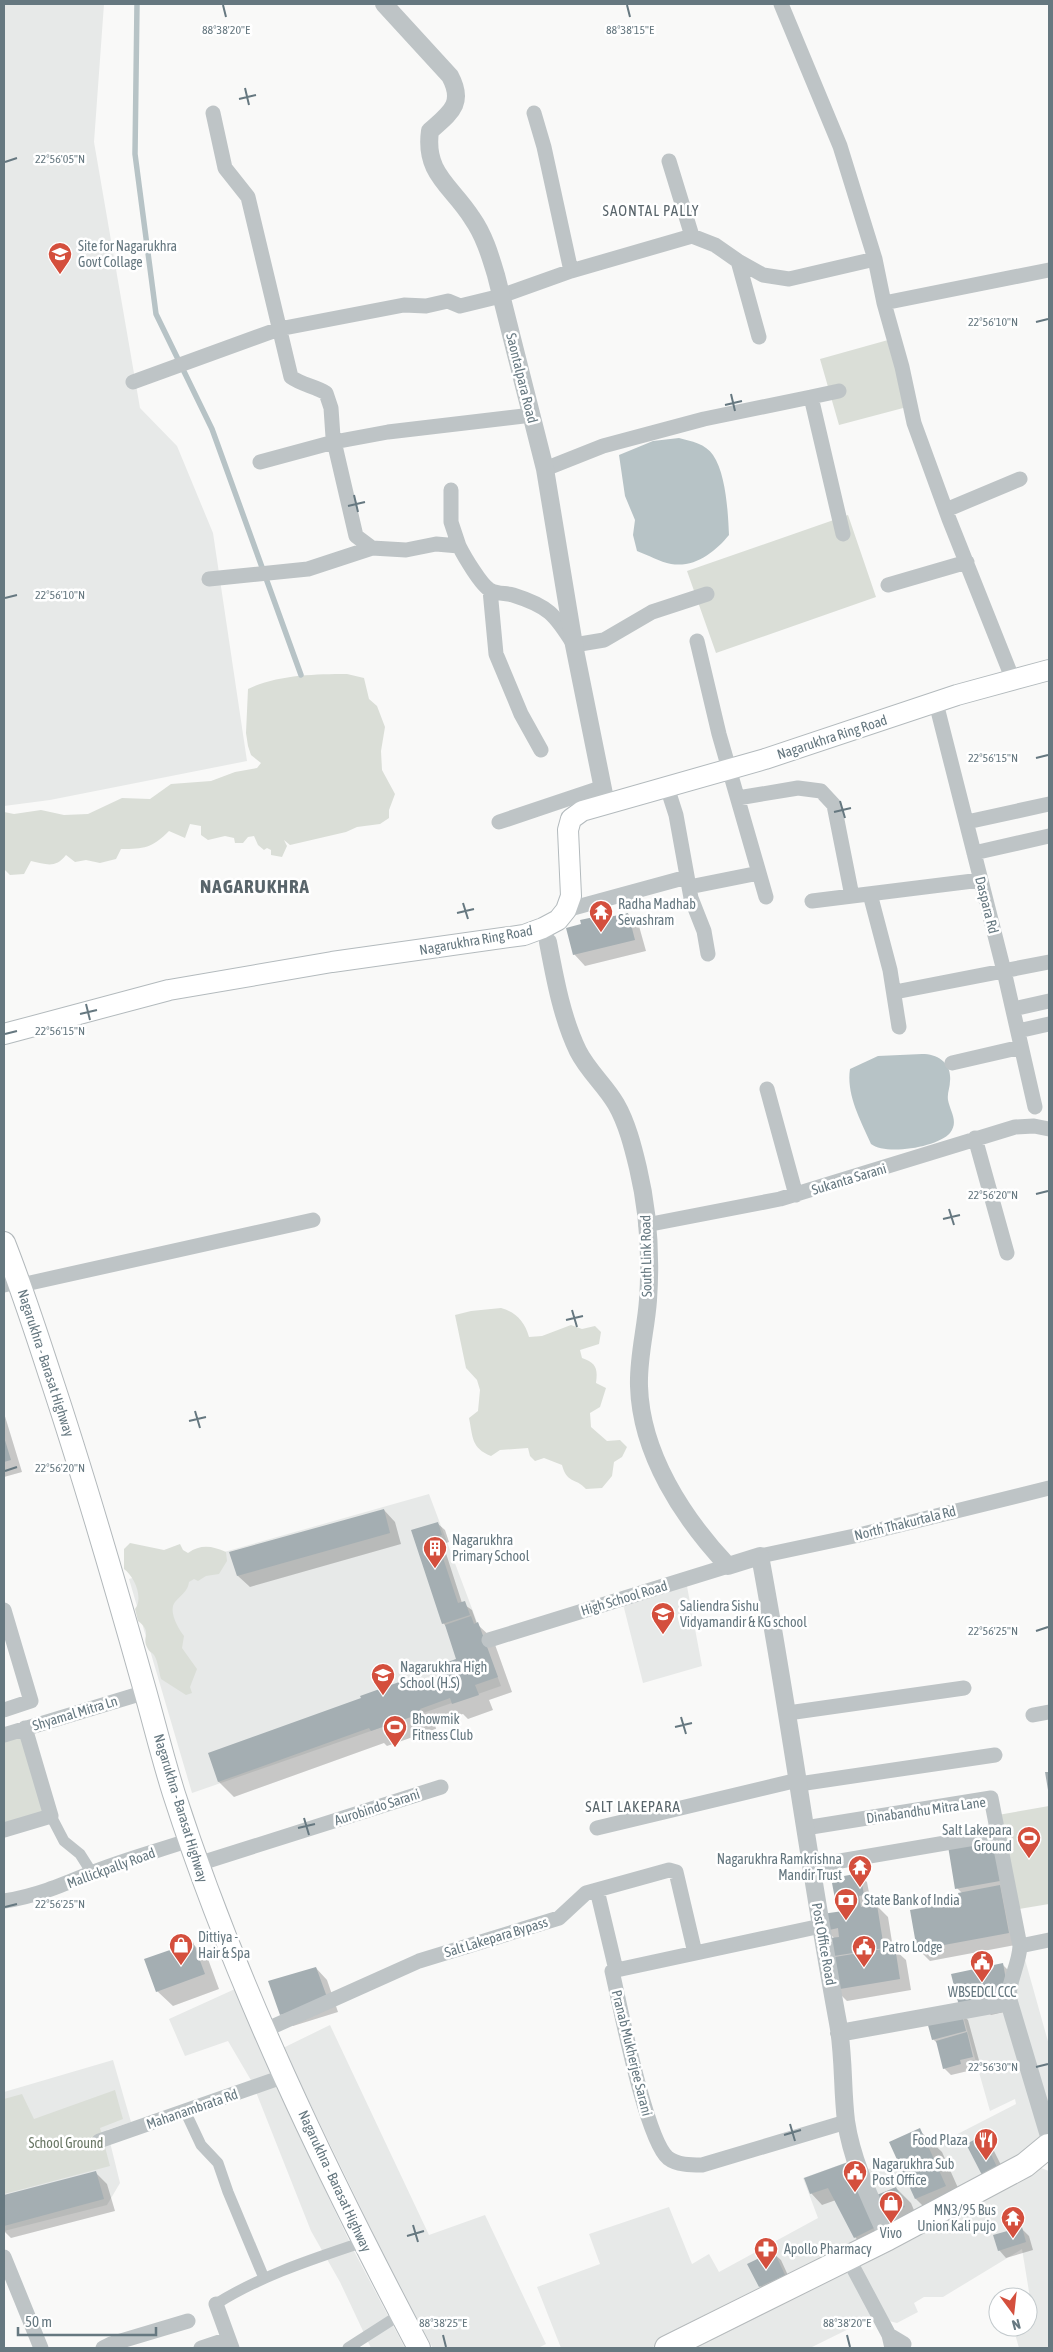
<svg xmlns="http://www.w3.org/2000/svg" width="1053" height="2352" font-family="'Asap Condensed',sans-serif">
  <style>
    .built { fill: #e7e9e8 }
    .green { fill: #daded7 }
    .water { fill: #b7c3c6 }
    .shadow { fill: #0003 }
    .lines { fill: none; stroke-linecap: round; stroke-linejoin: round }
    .stream { stroke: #b7c3c6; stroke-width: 5.5 }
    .building { fill: #a4aeb2 }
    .secondary-casing { stroke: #b3babd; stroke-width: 22 }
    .primary-casing { stroke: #b2b8bb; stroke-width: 24 }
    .trunk-casing { stroke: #b4b9bb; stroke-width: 26 }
    .pedestrian { stroke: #bec4c6; stroke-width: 11 }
    .minor { stroke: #bec4c6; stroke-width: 15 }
    .tertiary { stroke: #bec4c6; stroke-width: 18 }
    .secondary { stroke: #fff; stroke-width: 20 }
    .primary { stroke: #fff; stroke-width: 22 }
    .trunk { stroke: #fff; stroke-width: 24 }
    .ticks { fill: none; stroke: #667880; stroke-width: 2 }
    .labels { text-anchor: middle; stroke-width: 5; stroke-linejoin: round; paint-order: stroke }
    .poi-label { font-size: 14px; fill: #667880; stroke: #fff; text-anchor: start }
    .street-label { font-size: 14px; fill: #667880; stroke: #fff }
    .park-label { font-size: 14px; fill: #6b7866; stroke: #fff }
    .neighbourhood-label { font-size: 15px; letter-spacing: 1px; fill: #59656b; stroke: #fff }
    .district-label { font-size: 19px; font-weight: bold; letter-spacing: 1px; fill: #59656b; stroke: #fff }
    .ticks-label { font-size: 12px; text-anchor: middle; fill: #667880; stroke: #fff; stroke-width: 5; stroke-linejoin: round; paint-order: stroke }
  </style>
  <rect width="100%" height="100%" fill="#f9f9f8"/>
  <path class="built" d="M4 4H104L94 142 140 408 177 446 213 533 247 761 50 800 4 806Z
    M429 1494 501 1686 192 1793 129 1579Z
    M686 1581 702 1666 643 1683 623 1604Z
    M1024 1956 1049 2045V2126L1009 1996Z
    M235 1989 323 2186 355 2253 405 2348H371L340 2282 311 2231 252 2082 228 2041 185 2056 169 2019Z
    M1006 2002 1044 2144 887 2229 863 2170 905 2161 1016 2104 1015 2099 990 2111 963 2016Z
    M330 2025 429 2235 485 2215 546 2344 538 2348H433L411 2311 283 2048Z
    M113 2060 131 2122 107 2130 120 2183 107 2205 4 2231V2092Z
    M853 2160 882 2231 651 2348H561L537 2287 600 2264 589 2234 669 2207 692 2264 709 2254 719 2272 818 2218 803 2178Z
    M1041 2168 1049 2171V2348H1019L1013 2327H1028V2313L1032 2310 1022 2249 943 2297H924L914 2303 918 2312 897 2323 873 2317 810 2348H685Z"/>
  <path class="green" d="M888 340 907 407 839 425 820 359Z
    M848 515 876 597 716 653 687 571Z
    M347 674 364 678 369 699 377 706 385 727 381 751 382 770 395 794 389 810V818L380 824 357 827 346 832 290 845 284 840 287 846 282 857 271 855V850L267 848 264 850 258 845 254 836 248 837 243 843H235L234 838 225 836 208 840 201 835V826L190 824 185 838 169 831C152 848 144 849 121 849L116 859 100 863 86 860 75 862 66 855C55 869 46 864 31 861L24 874 10 875 4 869V812L14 814 41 810 64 815 88 814 122 798 150 799 171 784 211 781 235 772 257 768 261 763 251 755 248 746 246 733 248 689C277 675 314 674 347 674Z
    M501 1308C516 1312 525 1322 529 1337L542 1336 571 1325 582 1329 595 1326 601 1332 599 1344 580 1350 582 1358C596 1363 598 1368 596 1383L606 1388 600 1407 590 1413 591 1427 607 1441 620 1440 627 1447 622 1457 614 1462 612 1476 602 1488 586 1489C575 1477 567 1484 562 1465L544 1458 535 1461 530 1456 528 1448 500 1450 491 1456C471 1448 473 1437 469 1418L478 1411 480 1390 477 1380 466 1368 455 1315 471 1311Z
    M130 1543 164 1550 180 1544 183 1550 188 1553C201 1544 212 1546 226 1552L227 1561 219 1574 206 1576 198 1581 194 1579 189 1582C188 1591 181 1595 175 1602 168 1611 178 1628 184 1636L182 1648 197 1669 190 1687 192 1693 186 1695 161 1679C159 1672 158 1661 154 1655 151 1651 150 1653 148 1649 140 1637 154 1633 138 1621L135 1609C144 1598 134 1576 124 1569V1549Z
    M22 1736 45 1813 4 1825V1742Z
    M1049 1806V1904L1019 1909 998 1815Z
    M115 2090 123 2119 100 2128 110 2166 4 2194V2099L22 2094 34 2119Z"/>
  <path class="water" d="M679 438C691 441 706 444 713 455 726 474 728 512 729 535 715 552 695 568 671 564 660 562 648 555 637 551L633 535 635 520 625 496 619 455 653 441Z
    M922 1054C938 1054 952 1063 950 1081 950 1088 947 1093 948 1100 950 1111 959 1122 950 1133 938 1147 886 1156 871 1144 861 1121 846 1095 850 1069L878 1056Z"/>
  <path class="shadow" d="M628 914 639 926 646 951 585 966 574 954 608 915 611 918Z
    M4 1413 22 1472 4 1477Z
    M384 1510 395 1522 401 1544 250 1587 238 1576 231 1552Z
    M437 1523 445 1530 449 1542 443 1544 462 1603 472 1610 477 1624 493 1639 512 1692 489 1700 493 1710 468 1719 463 1714 435 1724 436 1729 387 1746 384 1743 234 1797 219 1782 209 1754 362 1699 402 1682 410 1690 448 1676 458 1660 447 1627 443 1623 412 1531Z
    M992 1839 1020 1944 930 1961 918 1949 961 1902 962 1893 957 1888Z
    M859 1875 867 1882 871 1903 866 1904 867 1908 877 1906 888 1917 893 1948 906 1960 911 1990 847 2001 835 1989 832 1939H835L826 1930 845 1912 837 1904 846 1881Z
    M192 1943 208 1959 219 1989 173 2006 157 1991Z
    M1003 1965 1014 1976 1018 1997 1011 1998 1013 2010 991 2015 989 2013Z
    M316 1968 327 1980 338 2012 293 2026 281 2015Z
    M961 2013 968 2020 980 2064 967 2067 968 2071 951 2075 944 2068 938 2044 933 2039Z
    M919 2130 942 2152 967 2208 938 2221 916 2199 891 2143Z
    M982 2138 993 2149 1008 2179 994 2185Z
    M95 2172 107 2184 115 2211 11 2238 4 2231V2196Z
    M862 2174 872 2198 896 2188 911 2203 919 2222 866 2249 855 2237 836 2200 822 2205 811 2193Z
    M1022 2229 1029 2236 1033 2250 1006 2258 999 2250Z
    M773 2253 781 2260 791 2282 767 2294 760 2286Z"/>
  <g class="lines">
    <path class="stream" d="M137 4 135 154 156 314 212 429 301 675"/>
  </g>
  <path class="building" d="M628 913 635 940 573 955 566 928 581 924 580 920 608 914 609 917Z
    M4 1437 11 1460 4 1462Z
    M384 1509 390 1533 237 1576 229 1552Z
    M438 1522 442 1535 436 1537 458 1603 465 1601 470 1615 442 1624 411 1530Z
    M471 1616 474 1624 478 1622 498 1677 475 1685 479 1695 452 1704 450 1698 420 1709 422 1713 371 1731 369 1728 218 1782 208 1753 361 1698 360 1696 402 1681 406 1690 446 1676 442 1664 456 1659 445 1625Z
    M1045 1772H1049V1790H1048Z
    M993 1838 1000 1881 955 1889 948 1846Z
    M860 1873 864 1895 859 1896 861 1907 877 1905 884 1948 834 1956 830 1938 839 1937 838 1928 825 1931 822 1914 843 1911 841 1903 836 1904 832 1883 845 1880 844 1876Z
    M1000 1885 1009 1933 917 1950 910 1910 960 1901 958 1893Z
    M193 1942 205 1974 156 1992 144 1959Z
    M895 1947 900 1979 834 1990 829 1958Z
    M1003 1963 1007 1986 1001 1987 1003 1999 959 2006 951 1974Z
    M316 1967 328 2000 280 2015 268 1981Z
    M961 2011 966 2031 932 2040 926 2018Z
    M967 2032 973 2057 960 2060 961 2064 943 2069 936 2041Z
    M920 2128 946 2186 915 2199 889 2142Z
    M982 2136 997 2167 982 2175 966 2144Z
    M851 2161 878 2226 854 2238 828 2188 810 2194 804 2178Z
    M96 2171 104 2199 4 2226V2195Z
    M896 2187 905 2207 880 2217 872 2197Z
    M1022 2227 1026 2242 998 2251 993 2235Z
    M774 2251 785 2275 759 2287 747 2264Z"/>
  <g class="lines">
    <g class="secondary-casing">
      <path id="secondary" d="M4 1034 169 990 332 962 524 935 543 928 558 920 566 910 571 896 568 830 571 819 582 811 765 759 957 695 1049 670"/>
    </g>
    <g class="primary-casing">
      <path id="primary" d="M4 1243C21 1286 35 1329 49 1372 83 1474 113 1577 142 1680 153 1718 162 1756 174 1794 236 1986 325 2170 419 2348"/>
    </g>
    <g class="trunk-casing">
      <path id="trunk" d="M667 2348 888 2238 1025 2165 1048 2146"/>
    </g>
    <path class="pedestrian" d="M51 1816 64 1841 80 1854 92 1873
      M185 2111 201 2145 218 2163 228 2192 264 2278
      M216 2304C262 2275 313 2259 363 2242
      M348 2348 401 2314"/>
    <path class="minor" d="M781 4 840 146 875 259 884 303 902 367 914 423 949 519 1013 680
      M213 113 225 168 248 197 291 377C302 385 315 386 326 393L331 408 333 437 356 536 372 548 406 550 436 544 459 546C464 556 481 585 490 590 496 594 506 593 513 595 548 606 555 614 574 645L604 640 652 612 707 594
      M534 113 544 147 571 271
      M669 161 692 236
      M738 261 759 337
      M884 303 1049 270
      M133 382 279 329 404 305 426 306 448 301 460 306 501 296 571 271 692 236 715 245 738 261 763 275 789 279 875 259
      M811 397 839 391
      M260 462 334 442 388 432 532 415
      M545 469 603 446 704 419 811 397 843 534
      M451 490V522L459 546
      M946 510 1020 479
      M209 579 308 569 372 548
      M888 585 967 562
      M490 590 496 654 521 714 541 750
      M697 641 719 734 766 897
      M936 703 1004 971 1035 1107
      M667 787 676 815 691 898 704 931 708 954
      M738 798 798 788 821 791 834 805 852 896
      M499 822 603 787
      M967 822 1049 804
      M974 853 1049 836
      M689 887 759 873
      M870 894 890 970 899 1027
      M812 901 981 880
      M566 910 687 877
      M895 992 1049 962
      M1013 1009 1049 1001
      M1018 1031 1049 1024
      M952 1063 1021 1047
      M767 1089 796 1195
      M975 1138 1007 1253
      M646 1225 780 1199 1015 1127 1034 1126 1049 1129
      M4 1285 19 1281
      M21 1285 313 1220
      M760 1556 859 1535 1049 1488
      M4 1610 31 1701 4 1710
      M489 1640 728 1566
      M788 1713 964 1688
      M1033 1715 1049 1712
      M4 1735 146 1692
      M799 1784 995 1755
      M597 1828 798 1780
      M805 1828 991 1798 1020 1946C1019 1966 1007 1983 1009 2002
      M4 1830 51 1816 25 1728
      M198 1864 441 1787
      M811 1866 998 1834
      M597 1890 616 1970
      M4 1901C36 1896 62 1885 91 1873 123 1860 157 1851 190 1840
      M821 1926 612 1971C620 2005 646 2140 668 2158 677 2165 691 2165 702 2165L846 2122
      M1020 1946 1049 1940
      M265 2030 419 1961 559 1918 586 1893 669 1870 676 1872 695 1953
      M99 2141 285 2076
      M4 2257 41 2348
      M848 2258 889 2335
      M216 2304 232 2348
      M103 2348 111 2344 188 2321
      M201 2348 228 2339
      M892 2348 889 2335 904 2344 896 2348"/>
    <path class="tertiary" d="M384 4 450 76C465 104 450 113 430 131 424 174 452 186 472 218 484 235 490 255 496 275L545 469 574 645 606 804
      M548 942C555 979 562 1018 578 1051 588 1071 605 1085 616 1104 627 1123 633 1147 638 1168 648 1210 651 1257 648 1300 646 1329 638 1357 639 1386 641 1454 683 1518 728 1566L760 1556C789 1711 809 1867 838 2023 844 2055 842 2088 846 2121 852 2162 871 2200 888 2238
      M839 2033 1009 2002 1049 2136"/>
    <use href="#secondary" class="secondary"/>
    <use href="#primary" class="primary"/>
    <use href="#trunk" class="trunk"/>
  </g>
  <path class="ticks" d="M223 5 226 17M627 5 630 17M245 88 249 105M239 99 256 95M5 162 17 158M1036 322 1048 319M731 394 735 411M725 405 742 401M354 495 358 512M348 506 365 502M5 598 17 595M1036 758 1048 755M840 801 845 818M834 812 851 808M463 903 468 919M457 913 474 909M86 1004 90 1020M80 1014 97 1010M5 1034 17 1031M1036 1194 1048 1191M949 1209 954 1225M943 1219 960 1215M572 1310 577 1327M566 1320 583 1316M195 1411 200 1428M189 1421 206 1417M5 1471 17 1467M1036 1631 1048 1627M681 1717 686 1734M675 1727 692 1723M304 1818 309 1835M298 1828 315 1824M5 1907 17 1904M1036 2067 1048 2064M790 2124 795 2141M784 2135 801 2130M413 2225 418 2242M407 2236 424 2231M443 2335 446 2347M847 2335 850 2347"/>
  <defs>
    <g id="university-pin" transform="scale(1.25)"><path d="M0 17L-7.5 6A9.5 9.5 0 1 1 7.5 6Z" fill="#d44f3d" stroke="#fff"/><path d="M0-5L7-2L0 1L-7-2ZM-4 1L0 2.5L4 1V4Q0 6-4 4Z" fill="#fff"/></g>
    <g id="temple-pin" transform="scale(1.25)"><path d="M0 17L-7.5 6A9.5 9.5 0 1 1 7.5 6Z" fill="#d44f3d" stroke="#fff"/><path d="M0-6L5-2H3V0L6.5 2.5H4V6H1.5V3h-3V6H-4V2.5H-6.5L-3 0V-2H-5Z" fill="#fff"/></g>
    <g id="building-pin" transform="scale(1.25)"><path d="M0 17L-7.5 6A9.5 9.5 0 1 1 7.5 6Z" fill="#d44f3d" stroke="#fff"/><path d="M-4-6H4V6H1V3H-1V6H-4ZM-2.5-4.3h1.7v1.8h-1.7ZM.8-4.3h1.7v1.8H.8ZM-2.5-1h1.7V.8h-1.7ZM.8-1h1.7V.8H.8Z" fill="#fff"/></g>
    <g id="school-pin" transform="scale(1.25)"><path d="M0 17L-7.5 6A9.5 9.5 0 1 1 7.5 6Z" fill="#d44f3d" stroke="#fff"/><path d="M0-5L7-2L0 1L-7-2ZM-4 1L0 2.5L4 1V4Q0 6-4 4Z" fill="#fff"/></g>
    <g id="stadium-pin" transform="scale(1.25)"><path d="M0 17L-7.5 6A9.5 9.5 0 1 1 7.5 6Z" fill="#d44f3d" stroke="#fff"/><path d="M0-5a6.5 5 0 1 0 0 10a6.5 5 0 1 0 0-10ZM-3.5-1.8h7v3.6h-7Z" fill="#fff"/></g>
    <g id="bank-pin" transform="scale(1.25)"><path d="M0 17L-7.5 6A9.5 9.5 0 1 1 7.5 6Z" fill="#d44f3d" stroke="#fff"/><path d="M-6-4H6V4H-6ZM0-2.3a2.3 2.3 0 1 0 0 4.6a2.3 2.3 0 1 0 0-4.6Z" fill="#fff"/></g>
    <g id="shop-pin" transform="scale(1.25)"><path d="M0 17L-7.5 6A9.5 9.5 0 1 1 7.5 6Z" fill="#d44f3d" stroke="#fff"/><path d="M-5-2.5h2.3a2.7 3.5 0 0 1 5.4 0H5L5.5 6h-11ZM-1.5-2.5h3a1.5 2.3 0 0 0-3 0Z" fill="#fff"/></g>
    <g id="civic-pin" transform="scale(1.25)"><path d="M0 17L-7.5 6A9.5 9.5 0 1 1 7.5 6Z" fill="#d44f3d" stroke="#fff"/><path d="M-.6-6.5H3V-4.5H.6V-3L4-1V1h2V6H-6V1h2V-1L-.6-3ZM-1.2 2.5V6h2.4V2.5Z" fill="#fff"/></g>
    <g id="restaurant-pin" transform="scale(1.25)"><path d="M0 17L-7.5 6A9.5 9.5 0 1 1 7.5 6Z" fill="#d44f3d" stroke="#fff"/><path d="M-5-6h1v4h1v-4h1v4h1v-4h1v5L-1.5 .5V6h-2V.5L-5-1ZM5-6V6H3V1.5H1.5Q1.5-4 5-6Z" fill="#fff"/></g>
    <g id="pharmacy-pin" transform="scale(1.25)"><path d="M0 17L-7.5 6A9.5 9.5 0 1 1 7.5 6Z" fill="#d44f3d" stroke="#fff"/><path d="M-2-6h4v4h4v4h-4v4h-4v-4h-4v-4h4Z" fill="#fff"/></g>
  </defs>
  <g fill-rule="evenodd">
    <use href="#university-pin" x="60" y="254"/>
    <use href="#temple-pin" x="601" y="912"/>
    <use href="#building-pin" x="435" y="1548"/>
    <use href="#school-pin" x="663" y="1614"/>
    <use href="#school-pin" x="383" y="1675"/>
    <use href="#stadium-pin" x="395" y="1727"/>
    <use href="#stadium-pin" x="1029" y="1838"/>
    <use href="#temple-pin" x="860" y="1867"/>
    <use href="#bank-pin" x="846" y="1900"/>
    <use href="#shop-pin" x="181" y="1945"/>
    <use href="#civic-pin" x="864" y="1947"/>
    <use href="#civic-pin" x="982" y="1962"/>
    <use href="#restaurant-pin" x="986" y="2140"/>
    <use href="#civic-pin" x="855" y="2172"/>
    <use href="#shop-pin" x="891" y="2203"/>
    <use href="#temple-pin" x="1013" y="2218"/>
    <use href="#pharmacy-pin" x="766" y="2249"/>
  </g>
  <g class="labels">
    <g class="poi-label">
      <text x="78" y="251">Site for Nagarukhra<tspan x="78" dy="16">Govt Collage</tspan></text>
      <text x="618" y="909">Radha Madhab<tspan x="618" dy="16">Sevashram</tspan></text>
      <text x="452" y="1545">Nagarukhra<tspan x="452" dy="16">Primary School</tspan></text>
      <text x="680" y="1611">Saliendra Sishu<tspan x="680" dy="16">Vidyamandir &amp; KG school</tspan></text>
      <text x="400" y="1672">Nagarukhra High<tspan x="400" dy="16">School (H.S)</tspan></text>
      <text x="412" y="1724">Bhowmik<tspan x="412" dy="16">Fitness Club</tspan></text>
      <text x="1012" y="1835" text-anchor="end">Salt Lakepara<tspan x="1012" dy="16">Ground</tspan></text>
      <text x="842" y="1864" text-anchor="end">Nagarukhra Ramkrishna<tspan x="842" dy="16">Mandir Trust</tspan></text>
      <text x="864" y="1905">State Bank of India</text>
      <text x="198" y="1942">Dittiya -<tspan x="198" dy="16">Hair &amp; Spa</tspan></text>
      <text x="882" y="1952">Patro Lodge</text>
      <text x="982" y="1997" text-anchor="middle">WBSEDCL CCC</text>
      <text x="968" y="2145" text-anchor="end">Food Plaza</text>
      <text x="872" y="2169">Nagarukhra Sub<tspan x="872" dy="16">Post Office</tspan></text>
      <text x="996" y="2215" text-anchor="end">MN3/95 Bus<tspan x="996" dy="16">Union Kali pujo</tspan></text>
      <text x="891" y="2238" text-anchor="middle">Vivo</text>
      <text x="784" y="2254">Apollo Pharmacy</text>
    </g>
    <g class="street-label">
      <text transform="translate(522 378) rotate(76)" y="5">Saontalpara Road</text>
      <text transform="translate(832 737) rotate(-18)" y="5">Nagarukhra Ring Road</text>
      <text transform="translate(987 905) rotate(76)" y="5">Daspara Rd</text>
      <text transform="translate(476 940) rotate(-10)" y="5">Nagarukhra Ring Road</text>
      <text transform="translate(849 1179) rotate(-17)" y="5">Sukanta Sarani</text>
      <text transform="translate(646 1256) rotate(-91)" y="5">South Link Road</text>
      <text transform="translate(46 1363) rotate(72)" y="5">Nagarukhra - Barasat Highway</text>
      <text transform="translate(905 1523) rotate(-14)" y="5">North Thakurtala Rd</text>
      <text transform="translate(624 1598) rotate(-17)" y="5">High School Road</text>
      <text transform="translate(75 1713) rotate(-17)" y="5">Shyamal Mitra Ln</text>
      <text transform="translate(377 1807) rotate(-18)" y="5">Aurobindo Sarani</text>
      <text transform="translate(181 1808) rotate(73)" y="5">Nagarukhra - Barasat Highway</text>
      <text transform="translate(926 1810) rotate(-8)" y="5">Dinabandhu Mitra Lane</text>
      <text transform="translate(111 1868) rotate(-20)" y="5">Mallickpally Road</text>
      <text transform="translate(496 1937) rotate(-17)" y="5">Salt Lakepara Bypass</text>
      <text transform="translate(824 1944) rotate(80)" y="5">Post Office Road</text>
      <text transform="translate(632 2053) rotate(76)" y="5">Pranab Mukherjee Sarani</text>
      <text transform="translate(192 2109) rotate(-19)" y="5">Mahanambrata Rd</text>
      <text transform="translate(335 2181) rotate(65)" y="5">Nagarukhra - Barasat Highway</text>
    </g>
    <g class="park-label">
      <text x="66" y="2148">School Ground</text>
    </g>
    <g class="neighbourhood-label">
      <text x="651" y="216">SAONTAL PALLY</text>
      <text x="633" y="1812">SALT LAKEPARA</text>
    </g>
    <g class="district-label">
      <text x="255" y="893">NAGARUKHRA</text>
    </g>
  </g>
  <g class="ticks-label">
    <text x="226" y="34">88°38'20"E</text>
    <text x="630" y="34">88°38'15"E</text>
    <text x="60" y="163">22°56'05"N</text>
    <text x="993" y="326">22°56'10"N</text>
    <text x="60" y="599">22°56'10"N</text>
    <text x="993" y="762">22°56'15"N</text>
    <text x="60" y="1035">22°56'15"N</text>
    <text x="993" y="1199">22°56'20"N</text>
    <text x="60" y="1472">22°56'20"N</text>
    <text x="993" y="1635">22°56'25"N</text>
    <text x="60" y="1908">22°56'25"N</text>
    <text x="993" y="2071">22°56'30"N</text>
    <text x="443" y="2327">88°38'25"E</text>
    <text x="847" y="2327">88°38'20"E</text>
  </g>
  <rect width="1053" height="2352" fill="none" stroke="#667880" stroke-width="10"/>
  <g transform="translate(1013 2312) rotate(165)"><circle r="24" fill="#ffffff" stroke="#c2c9cc"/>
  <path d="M0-4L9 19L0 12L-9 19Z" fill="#d44f3d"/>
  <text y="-8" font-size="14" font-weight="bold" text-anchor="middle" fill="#667880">N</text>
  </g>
  <path d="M18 2327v8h138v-8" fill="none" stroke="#667880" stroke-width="2.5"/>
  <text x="25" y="2327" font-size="15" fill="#667880" stroke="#ffffff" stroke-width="4" paint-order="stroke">50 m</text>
</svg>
